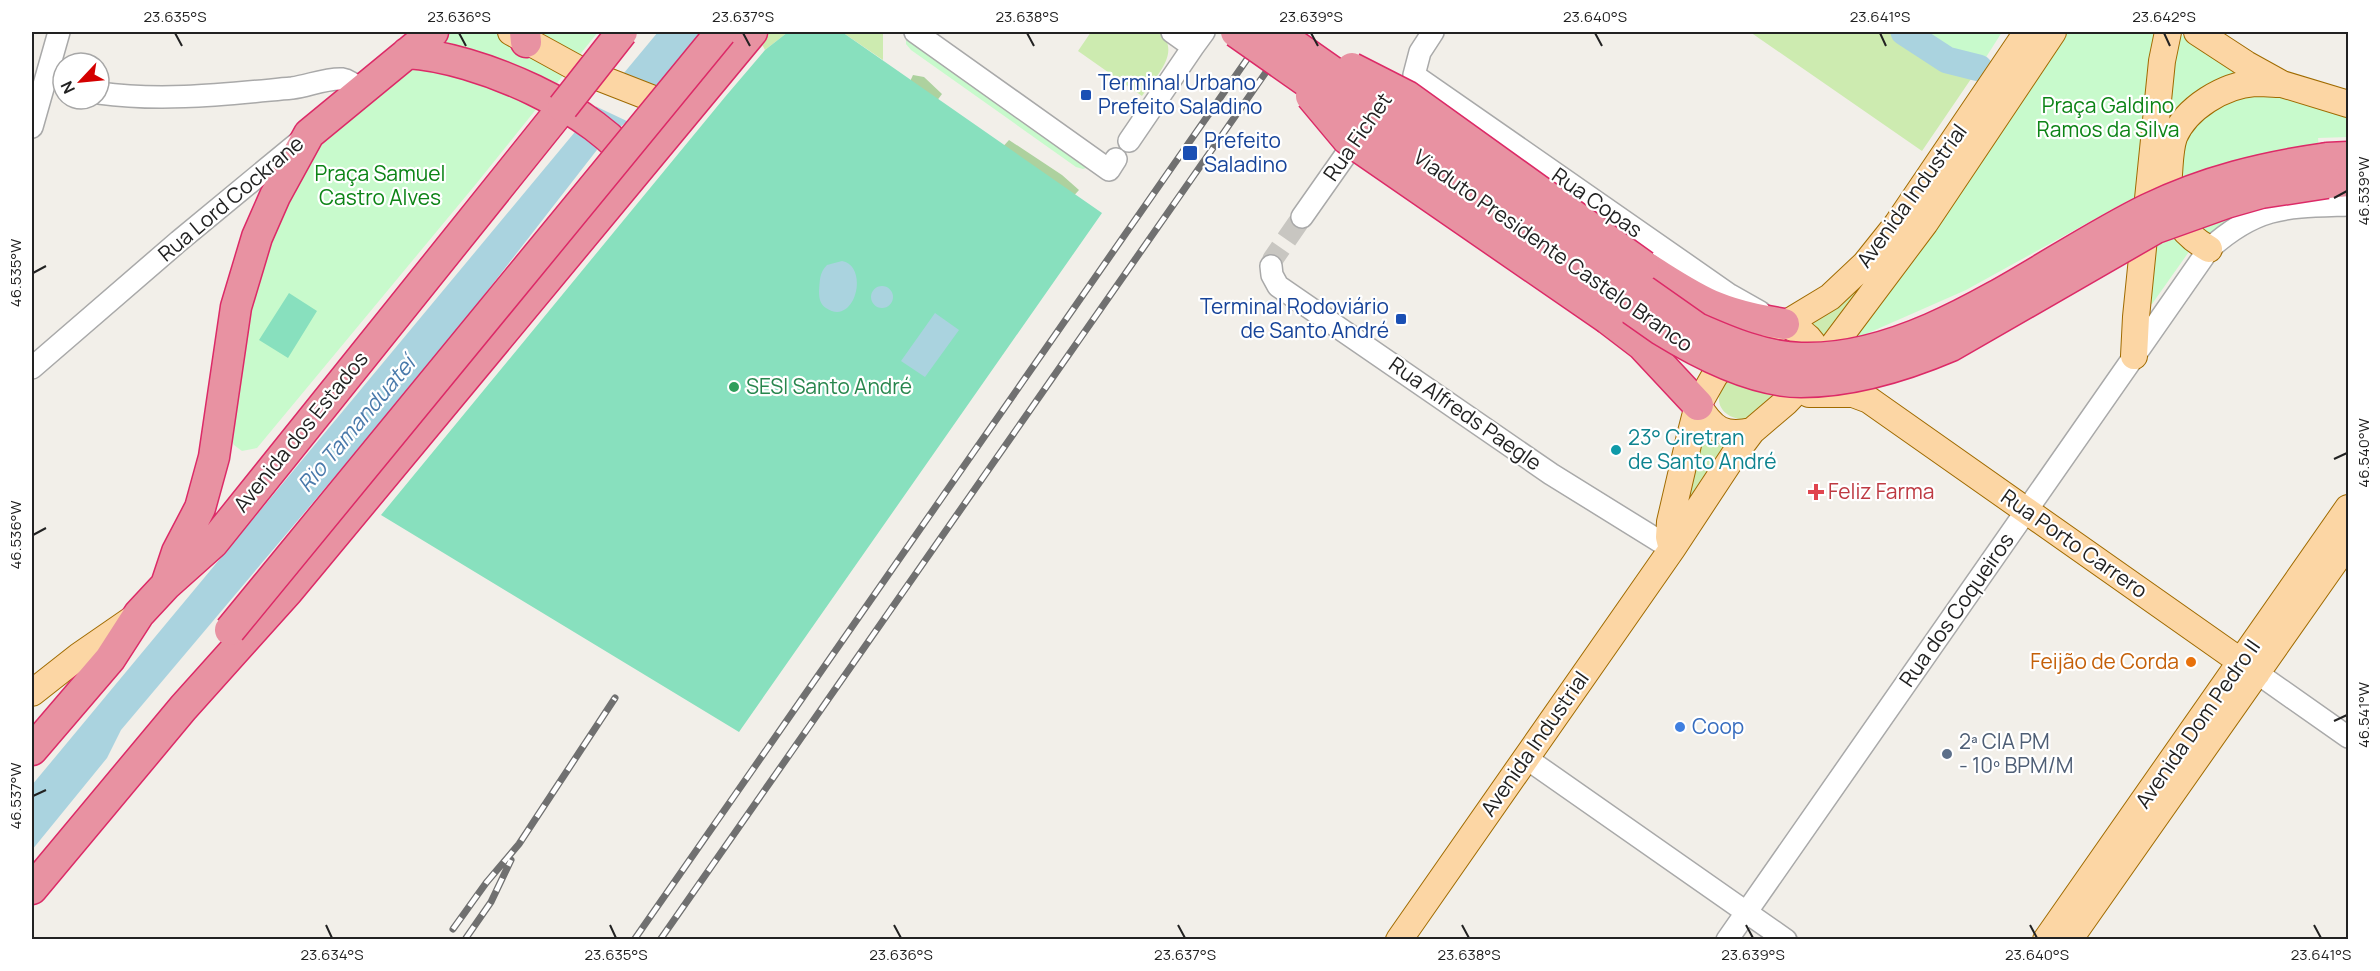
<svg xmlns="http://www.w3.org/2000/svg" width="2380" height="971" font-family="Manrope,sans-serif">
  <style>
    .grass { fill: #cdebb0 }
    .forest { fill: #add19e }
    .park { fill: #c8facc }
    .pitch { fill: #88e0be }
    .water { fill: #aad3df }
    .pier { fill: #f2efe9 }
    .lines { fill: none; stroke-linecap: round; stroke-linejoin: round }
    .river { stroke: #aad3df; stroke-width: 27 }
    .minor-tunnel { stroke: #c8c6c1; stroke-width: 21; stroke-dasharray: 21 10; stroke-linecap: butt }
    .minor-casing { stroke: #a9a9a9; stroke-width: 24 }
    .major-casing { stroke: #a06b00; stroke-width: 28 }
    .highway-casing { stroke: #dc2a67; stroke-width: 33 }
    .minor { stroke: #fff; stroke-width: 21 }
    .major { stroke: #fcd6a4; stroke-width: 26 }
    .highway { stroke: #e892a2; stroke-width: 30 }
    .rail-casing { stroke: #707070; stroke-width: 7 }
    .rail { stroke: #fff; stroke-width: 4.5; stroke-dasharray: 14; stroke-linecap: butt }
    .highway-bridge-casing { stroke: #dc2a67; stroke-width: 33; stroke-linecap: butt }
    .highway-bridge { stroke: #e892a2; stroke-width: 30 }
    .ticks { fill: none; stroke: #222; stroke-width: 2 }
    .transit-dot { fill: #1a4fb4; stroke: #fff; stroke-width: 2 }
    .leisure-dot { fill: #2e9e5b; stroke: #fff; stroke-width: 2 }
    .culture-dot { fill: #0f9aa8; stroke: #fff; stroke-width: 2 }
    .health-dot { fill: #e0444e; stroke: #fff; stroke-width: 2 }
    .food-dot { fill: #e8710a; stroke: #fff; stroke-width: 2 }
    .shop-dot { fill: #3f7fe0; stroke: #fff; stroke-width: 2 }
    .service-dot { fill: #5c6f8a; stroke: #fff; stroke-width: 2 }
    .labels { text-anchor: middle; stroke-width: 4.5; stroke-linejoin: round; paint-order: stroke }
    .transit-label { font-size: 21px; fill: #164399; stroke: #fff; text-anchor: start }
    .park-label { font-size: 21px; fill: #0c8416; stroke: #fff }
    .street-label { font-size: 21px; fill: #222; stroke: #fff }
    .leisure-label { font-size: 21px; fill: #27864d; stroke: #fff; text-anchor: start }
    .culture-label { font-size: 21px; fill: #0d838f; stroke: #fff; text-anchor: start }
    .health-label { font-size: 21px; fill: #be3a42; stroke: #fff; text-anchor: start }
    .food-label { font-size: 21px; fill: #c56008; stroke: #fff; text-anchor: end }
    .shop-label { font-size: 21px; fill: #366cbe; stroke: #fff; text-anchor: start }
    .service-label { font-size: 21px; fill: #4e5e75; stroke: #fff; text-anchor: start }
    .water-label { font-size: 22px; font-style: italic; fill: #4a7aab; stroke: #fff }
    .neatline { fill: none; stroke: #222; stroke-width: 2 }
    .ticks-label { font-size: 15px; text-anchor: middle; fill: #222 }
  </style>
  <rect width="100%" height="100%" fill="#f2efe9"/>
  <path class="grass" d="M770 32H788L765 50 761 42Z
    M842 32H883V60Z
    M1091 32H1160C1182 53 1155 77 1142 96L1078 51Z
    M1750 32H1892L1939 64 1973 76 1922 151Z
    M1881 259 1824 340 1811 323Z
    M1730 378 1784 387C1775 395 1759 414 1749 418 1736 422 1718 413 1719 398 1720 390 1725 384 1730 378Z
    M1706 431 1727 445 1680 513Z"/>
  <path class="forest" d="M913 75 924 77 942 94 936 102 907 88Z
    M1009 140 1062 175 1079 190 1070 200 999 151Z"/>
  <path class="park" d="M450 32H598L476 184 257 448 242 451 234 445 226 429 241 322 271 223 327 136Z
    M1920 32H2002L1983 62 1956 54Z
    M2063 32H2177L2242 73 2348 115V137L2318 138 2323 194 2241 213 2225 222 2193 246 2152 304H2148L2154 202 2129 200 1966 290 1866 334 1879 391 1849 372 1844 348Z
    M906 36 1092 166 1083 169 1076 167 911 50 906 44Z"/>
  <path class="pitch" d="M788 32H842L1102 213 739 732 381 515 725 97 765 50Z
    M289 293 317 311 288 358 259 340Z"/>
  <path class="water" d="M658 32H708L641 111 607 137 439 353 121 730 107 758 32 850V785Z
    M842 261C870 266 855 328 826 308 820 304 819 298 819 291 820 281 819 273 827 265Z
    M871 297a11 11 0 1 1 22 0a11 11 0 1 1-22 0Z
    M935 313 959 330 925 377 901 361Z"/>
  <path class="pier" d="M613 80 652 94 631 123 593 105Z"/>
  <g class="lines">
    <path class="river" d="M1904 32 1947 60 1979 68"/>
    <path class="minor-tunnel" d="M1271 266 1273 259 1302 217"/>
    <g class="minor-casing">
      <path id="minor" d="M915 32 1109 170 1116 159
        M1193 47 1204 32
        M1414 75 1730 295 1760 312
        M1414 75 1420 52 1433 32
        M99 93C164 102 227 94 292 88 308 86 326 78 342 79 350 80 355 86 361 91
        M32 127 59 32
        M1129 141 1193 47 1172 32
        M1302 217 1361 133
        M1271 266 1272 275 1278 286 1551 474 1672 549
        M32 368 179 241 299 142
        M2257 673 2348 737
        M1526 758 1786 940
        M1727 940 2209 249C2258 205 2287 207 2348 205"/>
    </g>
    <g class="major-casing">
      <path id="major" d="M511 32 582 71 682 110
        M2197 32 2246 64 2282 84 2348 104
        M2209 249C2178 231 2166 210 2169 174 2170 162 2170 149 2174 137 2186 108 2224 85 2255 83 2264 83 2273 84 2282 84
        M1784 324C1805 332 1816 340 1819 363
        M2134 356 2136 317 2162 61 2168 32
        M1809 394H1853L1869 400 2257 673
        M1698 405C1713 430 1724 437 1752 431
        M1672 549 1669 537 1670 522 1690 436 1698 405 1715 375 1737 353 1830 297 1865 264 1897 224 2027 32
        M32 693 79 656 134 618
        M1399 940 1672 549 1734 455 1752 431 1786 402 1808 379 1925 223 2053 32
        M2046 940 2348 508
        M2069 940 2348 543"/>
    </g>
    <g class="highway-casing">
      <path id="highway" d="M525 32 526 42
        M407 53C477 57 598 109 637 169
        M2327 158 2348 157
        M2327 183 2348 181
        M1644 266C1667 280 1691 297 1716 307 1738 316 1761 320 1784 324
        M1608 319 1642 345 1698 405
        M166 585 177 552 200 508 214 457 236 307 257 237 275 196 309 134 433 32
        M32 750 110 659 139 614 166 585 213 543 563 107
        M32 889 183 708 288 591 752 32"/>
    </g>
    <use href="#minor" class="minor"/>
    <use href="#major" class="major"/>
    <use href="#highway" class="highway"/>
    <g class="rail-casing">
      <path id="rail" d="M453 929 486 883 519 844 615 698
        M466 938 491 902 511 860
        M634 940 1266 32
        M660 940 1294 32"/>
    </g>
    <use href="#rail" class="rail"/>
    <g class="highway-bridge-casing">
      <path id="highway-bridge" d="M1236 32 1661 330C1700 354 1754 382 1801 382 1853 382 1904 366 1951 346L2156 228 2226 203 2261 193 2327 183
        M1276 32 1697 328C1729 342 1764 357 1801 358 1923 362 2043 260 2148 209 2206 181 2264 167 2327 158
        M1352 68 1407 96 1644 266
        M1311 96 1347 139 1608 319
        M563 107 622 32
        M230 630 721 32"/>
    </g>
    <use href="#highway-bridge" class="highway-bridge"/>
  </g>
  <path class="ticks" d="M175 33 182 46M459 33 466 46M743 33 750 46M1027 33 1034 46M1311 33 1318 46M1595 33 1602 46M1880 33 1886 46M2164 33 2170 46M2334 198 2347 191M33 273 46 266M2334 459 2347 453M33 535 46 528M2334 721 2347 715M33 796 46 790M326 925 332 938M610 925 616 938M894 925 901 938M1178 925 1185 938M1462 925 1469 938M1746 925 1753 938M2030 925 2037 938M2314 925 2321 938"/>
  <g class="transit-dot">
    <rect x="1080" y="89" width="12" height="12" rx="3"/>
    <rect x="1182" y="145" width="16" height="16" rx="3"/>
    <rect x="1395" y="313" width="12" height="12" rx="3"/>
  </g>
  <circle class="leisure-dot" cx="734" cy="387" r="6"/>
  <circle class="culture-dot" cx="1616" cy="450" r="6"/>
  <path class="health-dot" d="M1813 483h6v6h6v6h-6v6h-6v-6h-6v-6h6z"/>
  <circle class="food-dot" cx="2191" cy="662" r="6"/>
  <circle class="shop-dot" cx="1680" cy="727" r="6"/>
  <circle class="service-dot" cx="1947" cy="754" r="6"/>
  <g class="labels">
    <g class="transit-label">
      <text x="1098" y="90">Terminal Urbano<tspan x="1098" dy="24">Prefeito Saladino</tspan></text>
      <text x="1204" y="148">Prefeito<tspan x="1204" dy="24">Saladino</tspan></text>
      <text x="1389" y="314" text-anchor="end">Terminal Rodoviário<tspan x="1389" dy="24">de Santo André</tspan></text>
    </g>
    <g class="park-label">
      <text x="2108" y="113">Praça Galdino<tspan x="2108" dy="24">Ramos da Silva</tspan></text>
      <text x="380" y="181">Praça Samuel<tspan x="380" dy="24">Castro Alves</tspan></text>
    </g>
    <g class="street-label">
      <text transform="translate(1358 137) rotate(-55)" y="7">Rua Fichet</text>
      <text transform="translate(1912 196) rotate(-54)" y="7">Avenida Industrial</text>
      <text transform="translate(231 199) rotate(-40)" y="7">Rua Lord Cockrane</text>
      <text transform="translate(1597 203) rotate(35)" y="7">Rua Copas</text>
      <text transform="translate(1553 251) rotate(35)" y="7">Viaduto Presidente Castelo Branco</text>
      <text transform="translate(1465 414) rotate(35)" y="7">Rua Alfreds Paegle</text>
      <text transform="translate(301 432) rotate(-51)" y="7">Avenida dos Estados</text>
      <text transform="translate(2074 544) rotate(35)" y="7">Rua Porto Carrero</text>
      <text transform="translate(1957 610) rotate(-55)" y="7">Rua dos Coqueiros</text>
      <text transform="translate(2198 724) rotate(-55)" y="7">Avenida Dom Pedro II</text>
      <text transform="translate(1535 744) rotate(-55)" y="7">Avenida Industrial</text>
    </g>
    <g class="leisure-label">
      <text x="746" y="394">SESI Santo André</text>
    </g>
    <g class="culture-label">
      <text x="1628" y="445">23° Ciretran<tspan x="1628" dy="24">de Santo André</tspan></text>
    </g>
    <g class="health-label">
      <text x="1828" y="499">Feliz Farma</text>
    </g>
    <g class="food-label">
      <text x="2179" y="669">Feijão de Corda</text>
    </g>
    <g class="shop-label">
      <text x="1692" y="734">Coop</text>
    </g>
    <g class="service-label">
      <text x="1959" y="749">2ª CIA PM<tspan x="1959" dy="24">- 10º BPM/M</tspan></text>
    </g>
    <g class="water-label">
      <text transform="translate(356 424) rotate(-50)" y="8">Rio Tamanduateí</text>
    </g>
  </g>
  <rect width="2380" height="971" fill="none" stroke="#ffffff" stroke-width="66"/>
  <g transform="translate(81 81) rotate(244)"><circle r="28" fill="#ffffff" stroke="#a7a7a7" stroke-width="1.5"/>
  <path d="M0-4.5L10 22L0 15L-10 22Z" fill="#d40000"/>
  <text y="-9" font-size="16" font-weight="bold" text-anchor="middle" fill="#222222">N</text>
  </g>
  <rect x="33" y="33" width="2314" height="905" class="neatline"/>
  <g class="ticks-label">
    <text x="175" y="22">23.635°S</text>
    <text x="459" y="22">23.636°S</text>
    <text x="743" y="22">23.637°S</text>
    <text x="1027" y="22">23.638°S</text>
    <text x="1311" y="22">23.639°S</text>
    <text x="1595" y="22">23.640°S</text>
    <text x="1880" y="22">23.641°S</text>
    <text x="2164" y="22">23.642°S</text>
    <text transform="translate(2364 191) rotate(-90)" y="5">46.539°W</text>
    <text transform="translate(16 273) rotate(-90)" y="5">46.535°W</text>
    <text transform="translate(2364 453) rotate(-90)" y="5">46.540°W</text>
    <text transform="translate(16 535) rotate(-90)" y="5">46.536°W</text>
    <text transform="translate(2364 715) rotate(-90)" y="5">46.541°W</text>
    <text transform="translate(16 796) rotate(-90)" y="5">46.537°W</text>
    <text x="332" y="960">23.634°S</text>
    <text x="616" y="960">23.635°S</text>
    <text x="901" y="960">23.636°S</text>
    <text x="1185" y="960">23.637°S</text>
    <text x="1469" y="960">23.638°S</text>
    <text x="1753" y="960">23.639°S</text>
    <text x="2037" y="960">23.640°S</text>
    <text x="2321" y="960">23.641°S</text>
  </g>
</svg>
